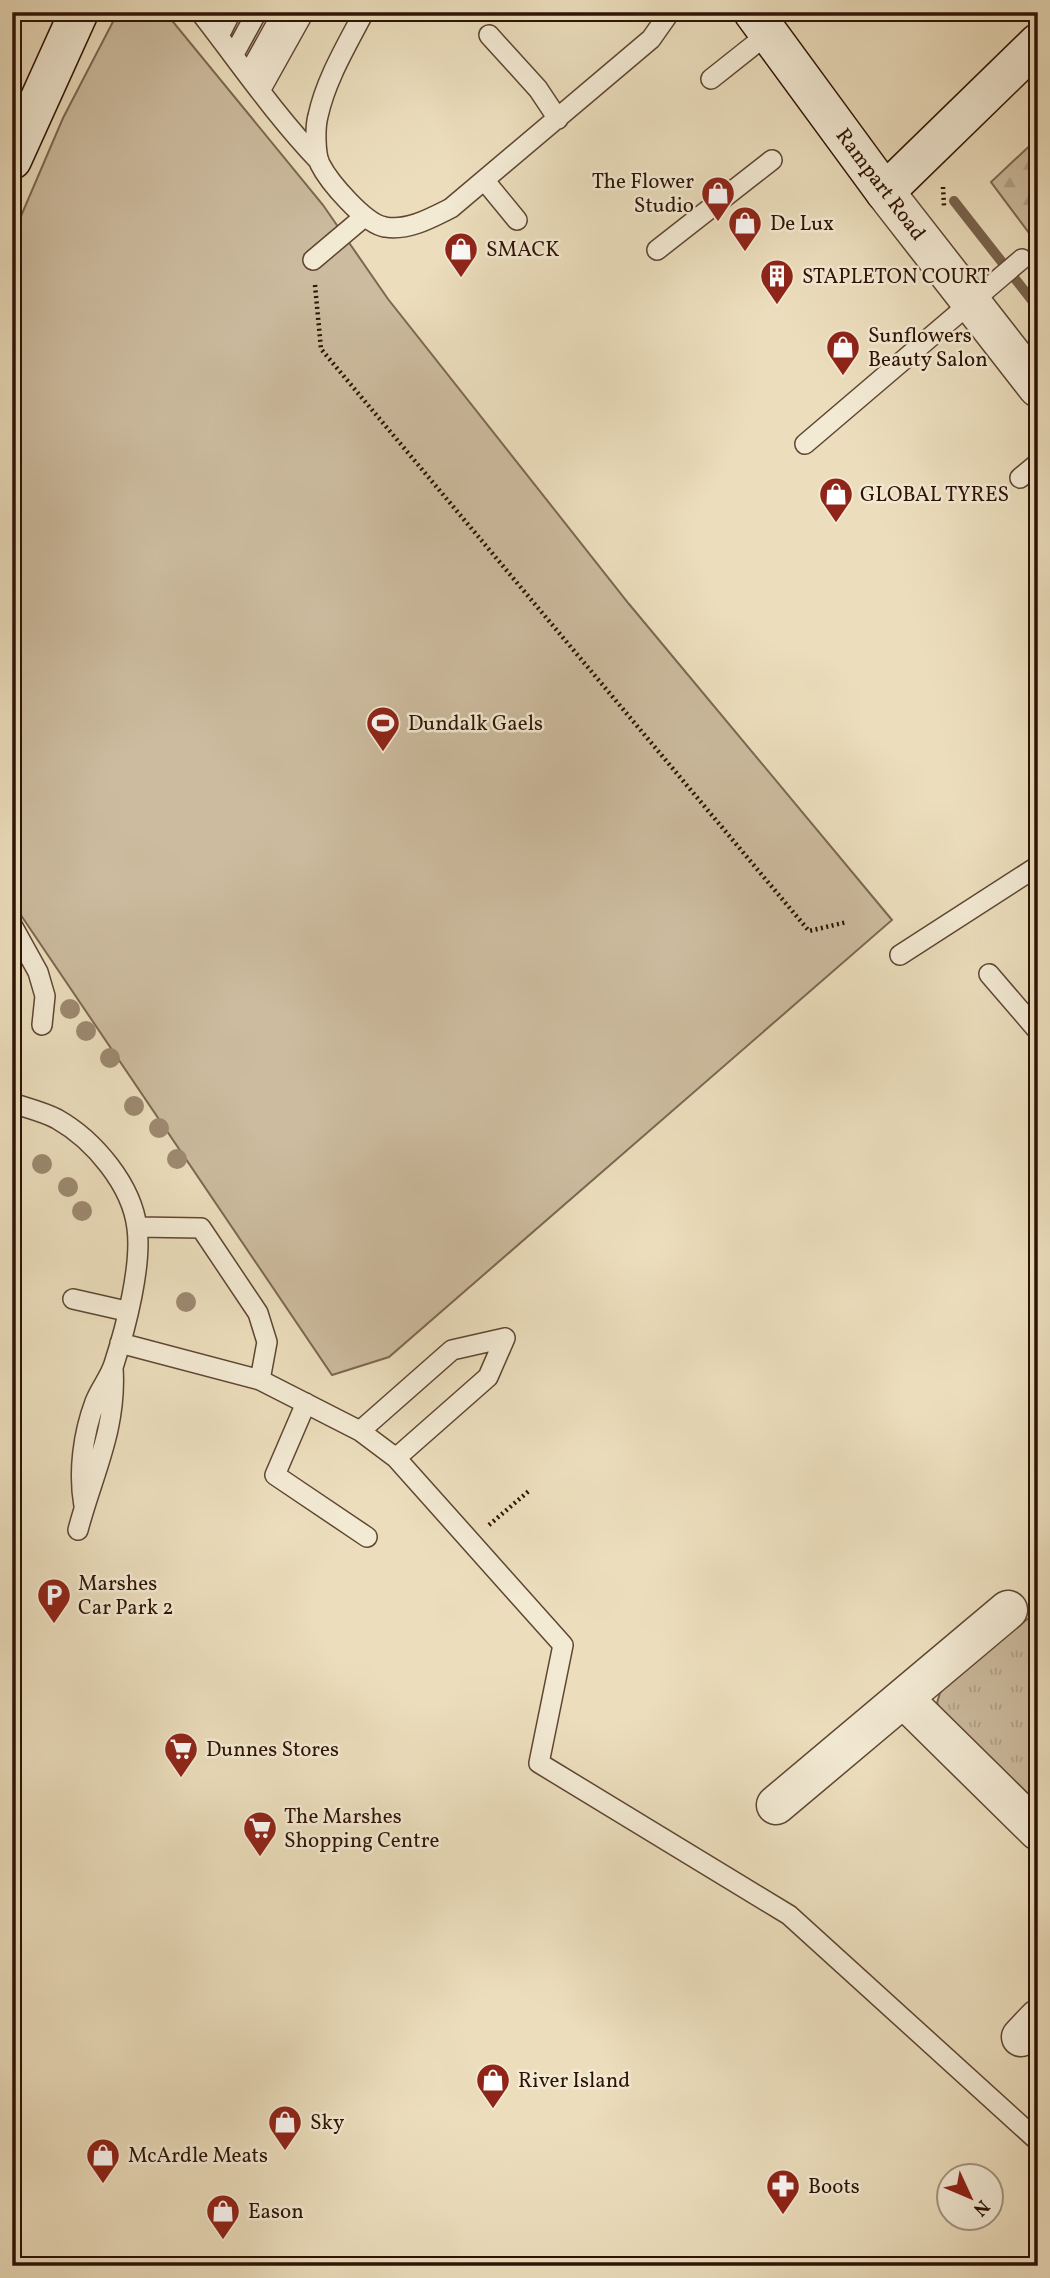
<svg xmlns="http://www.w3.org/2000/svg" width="1050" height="2278" font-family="Vollkorn,serif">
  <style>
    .grass { fill: url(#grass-tufts); stroke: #7d6751; stroke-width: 2 }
    .forest { fill: url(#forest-firs); stroke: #7d6751; stroke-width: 2 }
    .garden { fill: #ccbb9e; stroke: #7d6751; stroke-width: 2 }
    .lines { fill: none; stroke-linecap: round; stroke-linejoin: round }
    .stream { stroke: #79634d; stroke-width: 10 }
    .lane-casing { stroke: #5e4632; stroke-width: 22 }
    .street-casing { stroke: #5e4632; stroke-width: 41 }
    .secondary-casing { stroke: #2e1304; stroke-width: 41 }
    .path { stroke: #2e1304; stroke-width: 4.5; stroke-dasharray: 2 3.5; stroke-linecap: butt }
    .lane { stroke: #f3ead4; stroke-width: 19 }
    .street { stroke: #f3ead4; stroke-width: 38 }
    .secondary { stroke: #f3ead4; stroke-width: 38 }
    .tree { fill: #9d8a71 }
    .labels { text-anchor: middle; stroke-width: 5; stroke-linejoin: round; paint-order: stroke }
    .poi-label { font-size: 21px; fill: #2e1304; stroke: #f3ead4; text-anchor: start }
    .street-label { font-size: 21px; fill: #2e1304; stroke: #f3ead4 }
  </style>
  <defs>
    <pattern id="grass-tufts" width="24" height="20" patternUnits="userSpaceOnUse" patternTransform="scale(1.75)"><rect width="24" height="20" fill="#ccbb9e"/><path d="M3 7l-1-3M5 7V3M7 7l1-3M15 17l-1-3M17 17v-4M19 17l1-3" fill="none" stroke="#b0a086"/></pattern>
    <pattern id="forest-firs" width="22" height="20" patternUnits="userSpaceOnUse" patternTransform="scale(1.75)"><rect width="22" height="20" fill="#ccbb9e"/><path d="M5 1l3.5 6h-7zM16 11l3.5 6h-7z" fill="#b0a086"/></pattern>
  </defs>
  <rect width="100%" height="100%" fill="#ecdebd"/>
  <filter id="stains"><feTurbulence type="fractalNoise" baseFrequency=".00286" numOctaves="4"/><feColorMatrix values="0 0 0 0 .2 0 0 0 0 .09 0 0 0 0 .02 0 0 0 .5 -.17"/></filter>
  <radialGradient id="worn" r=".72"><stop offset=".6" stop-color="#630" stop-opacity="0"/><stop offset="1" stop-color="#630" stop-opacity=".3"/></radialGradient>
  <path class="grass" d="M1038 1611V1813L948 1725 937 1703 943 1683Z"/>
  <path class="forest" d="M1038 138V234L1032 237 991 182Z"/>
  <path class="garden" d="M118 12H165L323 205 388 299 629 604 892 920 389 1357 332 1375 12 902V237L63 118Z"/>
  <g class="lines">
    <path class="stream" d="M954 201 1038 308"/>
    <g class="lane-casing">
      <path id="lane" d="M200 12C239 62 275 115 319 161
        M364 12C347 45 326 79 318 116 315 127 315 154 320 164 329 182 365 224 385 227 408 231 431 218 451 208L651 39 670 12
        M489 35 538 89 558 119
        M219 36 231 12
        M234 54 257 12
        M249 73 283 12
        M711 79 769 33
        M261 89 304 12
        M485 181 517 220
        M657 250 772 160
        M313 260 364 217
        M805 444 1022 259
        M1020 478 1038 463
        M12 925 38 972 45 996 42 1025
        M900 955 1038 866
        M989 974 1038 1031
        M12 1103C27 1108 44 1112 57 1119 94 1140 132 1185 137 1228 142 1265 126 1327 114 1364 110 1377 100 1389 95 1402 83 1434 78 1472 84 1506
        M137 1227 201 1228 258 1313 267 1342 260 1380
        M73 1299 126 1311
        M120 1343 260 1380 360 1431 396 1458 563 1645 539 1763 789 1915 1038 2141
        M306 1403 275 1475 367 1537
        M360 1431 452 1350 505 1338
        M396 1458 488 1377 505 1338
        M78 1530C93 1473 117 1429 113 1368"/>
    </g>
    <g class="street-casing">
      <path id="street" d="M885 192 1038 388
        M904 1699 1038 1831
        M776 1805 1008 1610
        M1021 2037 1038 2019"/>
    </g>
    <g class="secondary-casing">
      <path id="secondary" d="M753 12 885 192 1038 43
        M12 160 79 12"/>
    </g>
    <path class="path" d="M943 187 944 206
      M315 285 321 349 809 931 847 922
      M489 1525 530 1490"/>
    <use href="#lane" class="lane"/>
    <use href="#street" class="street"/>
    <use href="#secondary" class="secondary"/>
  </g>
  <g class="tree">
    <circle cx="70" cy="1009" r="10"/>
    <circle cx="86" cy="1031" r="10"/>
    <circle cx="110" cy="1058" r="10"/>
    <circle cx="134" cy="1106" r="10"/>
    <circle cx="159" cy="1128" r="10"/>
    <circle cx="177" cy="1159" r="10"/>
    <circle cx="42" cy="1164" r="10"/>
    <circle cx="68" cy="1187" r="10"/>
    <circle cx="82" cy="1211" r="10"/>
    <circle cx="186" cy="1302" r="10"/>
  </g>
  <defs>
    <g id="shop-pin" transform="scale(1.75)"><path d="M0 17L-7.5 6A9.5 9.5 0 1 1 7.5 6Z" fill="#8f2418" stroke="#f3ead4"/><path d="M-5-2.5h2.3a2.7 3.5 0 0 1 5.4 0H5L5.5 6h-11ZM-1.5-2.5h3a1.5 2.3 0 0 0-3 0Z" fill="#fff"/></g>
    <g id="building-pin" transform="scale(1.75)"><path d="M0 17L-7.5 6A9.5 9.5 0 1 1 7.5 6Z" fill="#8f2418" stroke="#f3ead4"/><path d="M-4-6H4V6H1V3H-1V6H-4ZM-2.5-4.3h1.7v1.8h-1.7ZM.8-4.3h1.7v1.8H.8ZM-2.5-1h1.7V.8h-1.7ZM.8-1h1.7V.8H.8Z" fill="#fff"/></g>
    <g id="stadium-pin" transform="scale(1.75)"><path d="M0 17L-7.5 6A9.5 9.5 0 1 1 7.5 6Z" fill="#8f2418" stroke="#f3ead4"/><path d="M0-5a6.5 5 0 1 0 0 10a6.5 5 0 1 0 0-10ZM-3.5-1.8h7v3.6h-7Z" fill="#fff"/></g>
    <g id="parking-pin" transform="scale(1.75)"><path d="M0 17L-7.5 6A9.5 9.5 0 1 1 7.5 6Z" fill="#8f2418" stroke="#f3ead4"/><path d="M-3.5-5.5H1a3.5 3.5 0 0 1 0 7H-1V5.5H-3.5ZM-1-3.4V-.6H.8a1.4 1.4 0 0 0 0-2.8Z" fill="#fff"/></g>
    <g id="supermarket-pin" transform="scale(1.75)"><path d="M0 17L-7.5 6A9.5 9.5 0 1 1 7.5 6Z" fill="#8f2418" stroke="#f3ead4"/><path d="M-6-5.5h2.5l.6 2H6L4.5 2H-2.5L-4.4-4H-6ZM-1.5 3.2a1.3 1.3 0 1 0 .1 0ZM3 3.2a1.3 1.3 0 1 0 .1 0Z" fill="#fff"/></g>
    <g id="pharmacy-pin" transform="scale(1.75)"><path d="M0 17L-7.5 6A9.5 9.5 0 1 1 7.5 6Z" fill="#8f2418" stroke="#f3ead4"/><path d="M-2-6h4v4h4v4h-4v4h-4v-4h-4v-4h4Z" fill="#fff"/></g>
  </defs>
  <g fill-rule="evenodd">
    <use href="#shop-pin" x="718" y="193"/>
    <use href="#shop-pin" x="745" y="223"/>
    <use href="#shop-pin" x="461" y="249"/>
    <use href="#building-pin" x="777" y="276"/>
    <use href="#shop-pin" x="843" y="347"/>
    <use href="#shop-pin" x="836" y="494"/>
    <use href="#stadium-pin" x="383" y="723"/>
    <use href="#parking-pin" x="54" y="1595"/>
    <use href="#supermarket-pin" x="181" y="1749"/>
    <use href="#supermarket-pin" x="260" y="1828"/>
    <use href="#shop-pin" x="493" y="2080"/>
    <use href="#shop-pin" x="285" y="2122"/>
    <use href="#shop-pin" x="103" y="2155"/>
    <use href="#pharmacy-pin" x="783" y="2186"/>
    <use href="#shop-pin" x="223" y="2211"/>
  </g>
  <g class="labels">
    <g class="poi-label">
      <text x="694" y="188" text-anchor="end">The Flower<tspan x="694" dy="24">Studio</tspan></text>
      <text x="770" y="230">De Lux</text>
      <text x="486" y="256">SMACK</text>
      <text x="802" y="283">STAPLETON COURT</text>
      <text x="868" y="342">Sunflowers<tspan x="868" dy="24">Beauty Salon</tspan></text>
      <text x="860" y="501">GLOBAL TYRES</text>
      <text x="408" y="730">Dundalk Gaels</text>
      <text x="78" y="1590">Marshes<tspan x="78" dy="24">Car Park 2</tspan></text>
      <text x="206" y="1756">Dunnes Stores</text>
      <text x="284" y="1823">The Marshes<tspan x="284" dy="24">Shopping Centre</tspan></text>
      <text x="518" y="2087">River Island</text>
      <text x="310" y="2129">Sky</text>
      <text x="128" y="2162">McArdle Meats</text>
      <text x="808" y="2193">Boots</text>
      <text x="248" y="2218">Eason</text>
    </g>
    <g class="street-label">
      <text transform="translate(881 184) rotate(53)" y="7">Rampart Road</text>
    </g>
  </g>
  <rect width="1050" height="2278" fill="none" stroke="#ecdebd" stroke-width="42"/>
  <rect x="14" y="14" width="1022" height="2250" fill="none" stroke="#2e1304" stroke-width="3.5"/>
  <rect x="21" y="21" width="1008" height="2236" fill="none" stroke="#2e1304" stroke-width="2"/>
  <g transform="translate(970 2197) rotate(134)"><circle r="33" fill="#f3ead4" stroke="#a49481" stroke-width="2"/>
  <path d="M0-5L12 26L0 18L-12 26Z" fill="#8f2418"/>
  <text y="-10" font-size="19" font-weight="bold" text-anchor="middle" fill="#2e1304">N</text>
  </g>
  <rect width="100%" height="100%" filter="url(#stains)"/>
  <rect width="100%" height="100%" fill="url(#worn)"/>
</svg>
